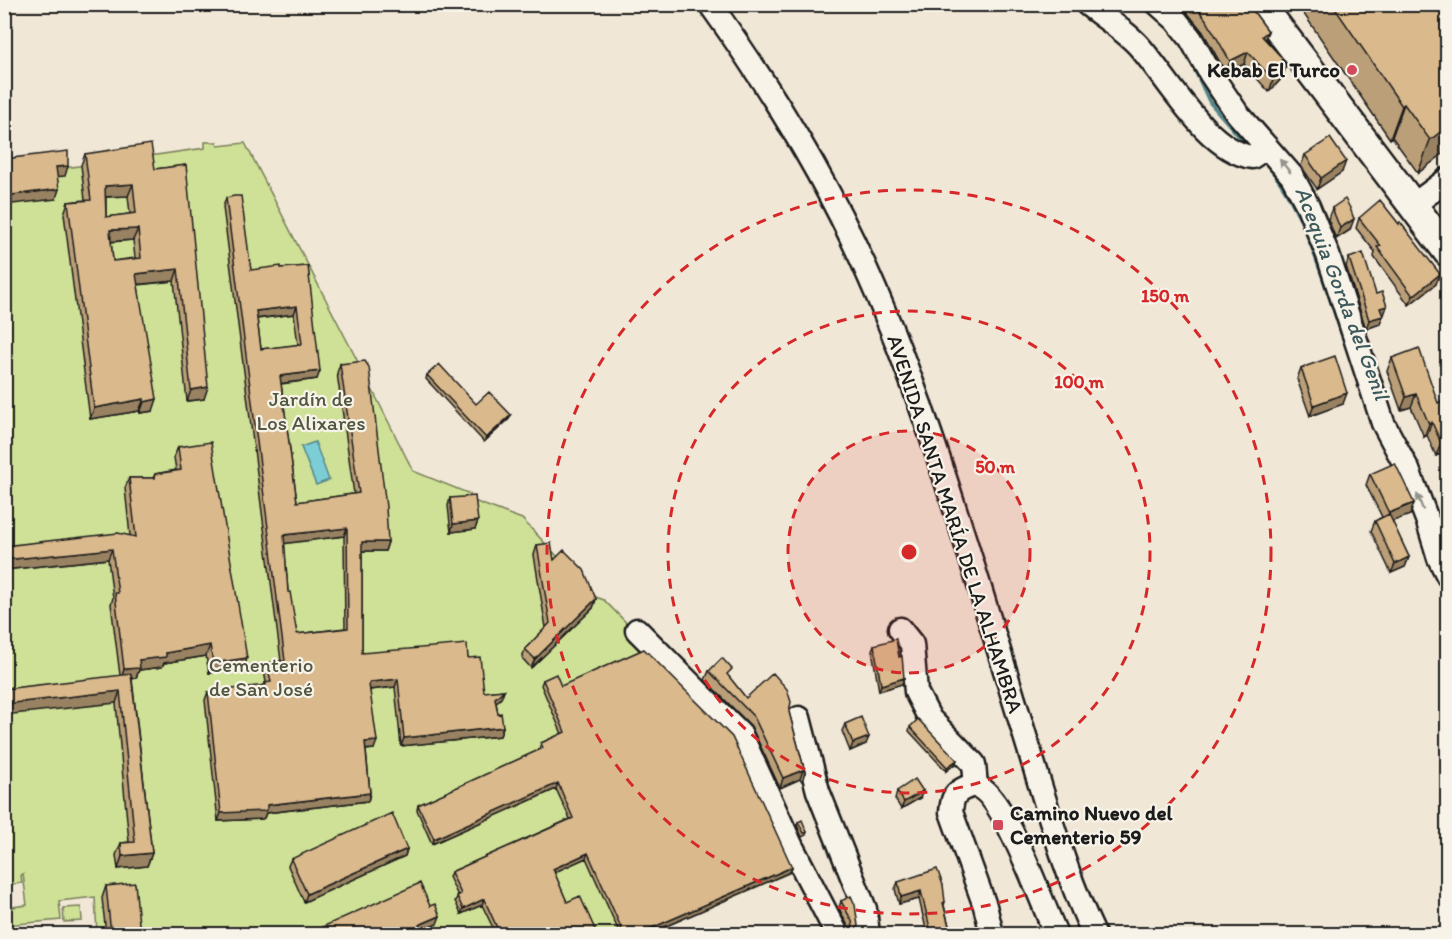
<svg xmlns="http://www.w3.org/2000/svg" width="1452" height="939" font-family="Itim,sans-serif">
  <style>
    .green { fill: #cfe196; stroke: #767e59; stroke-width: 1.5 }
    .water { fill: #7ccdd5; stroke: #56868b; stroke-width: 1.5 }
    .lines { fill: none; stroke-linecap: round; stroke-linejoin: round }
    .stream { stroke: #56868b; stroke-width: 4.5 }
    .minor-casing { stroke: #1c1c1c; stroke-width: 27 }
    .major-casing { stroke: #1c1c1c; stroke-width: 33 }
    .minor { stroke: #f7f3e8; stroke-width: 22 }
    .major { stroke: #f7f3e8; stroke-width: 28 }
    .wall { fill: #bb9f78; stroke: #1c1c1c; stroke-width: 1.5; fill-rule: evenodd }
    .shaded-wall { fill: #998262; stroke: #1c1c1c; stroke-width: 1.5 }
    .building { fill: #dab98c; stroke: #1c1c1c; stroke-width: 1.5; fill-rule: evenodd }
    .oneway { fill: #94928c }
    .ring { fill: none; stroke: #d62828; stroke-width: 3; stroke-dasharray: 10 8 }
    .poi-dot { fill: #d1495b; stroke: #f7f3e8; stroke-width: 2 }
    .labels { text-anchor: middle; stroke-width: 4.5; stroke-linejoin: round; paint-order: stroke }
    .poi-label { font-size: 21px; font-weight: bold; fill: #1c1c1c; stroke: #f7f3e8; text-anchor: end }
    .park-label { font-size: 21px; fill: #525741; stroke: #f7f3e8 }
    .street-label { font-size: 21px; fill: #1c1c1c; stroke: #f7f3e8 }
    .water-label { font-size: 22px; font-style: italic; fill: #3e5a5d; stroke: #f7f3e8 }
    .centre { fill: #d62828; stroke: #f7f3e8; stroke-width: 3 }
    .ring-label { font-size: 18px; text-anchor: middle; font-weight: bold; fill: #d62828; stroke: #f7f3e8; stroke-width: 4.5; stroke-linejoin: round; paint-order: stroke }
  </style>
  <rect width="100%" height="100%" fill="#f1e7d6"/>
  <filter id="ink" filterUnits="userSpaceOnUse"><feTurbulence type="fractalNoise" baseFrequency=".0167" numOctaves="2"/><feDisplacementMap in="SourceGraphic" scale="12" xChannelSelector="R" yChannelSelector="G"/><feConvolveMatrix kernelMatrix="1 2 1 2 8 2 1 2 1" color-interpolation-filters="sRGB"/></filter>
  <g filter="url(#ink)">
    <path class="green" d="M205 142H217L218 146 245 143 372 389 413 471 470 494 471 500 522 519 596 597 604 600 738 737 796 870 648 934H97L95 897 59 901 61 920 5 925V908L27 905 23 874 21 875 22 883 4 885V169L65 168 205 148Z
      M81 907 82 921 64 922 63 908Z"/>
    <path class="water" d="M315 442 329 480 316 485 301 447Z"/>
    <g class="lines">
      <path class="stream" d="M1138 4 1154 14
        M1193 65 1210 102 1248 146
        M1261 158C1302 198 1324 283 1343 337
        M1438 579 1448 598"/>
      <g class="minor-casing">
        <path id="minor" d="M710 4C771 89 827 180 869 276 913 375 946 479 978 582 997 646 1017 709 1036 772 1053 827 1069 882 1094 934
          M1087 4C1104 18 1124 30 1138 45 1168 78 1206 150 1252 157L1267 147
          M1158 4 1176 20 1191 39 1210 73 1237 113 1292 176 1308 206 1328 255 1383 423 1408 470 1428 522 1439 558 1448 576
          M1412 206 1448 179
          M900 629 912 644 916 692 930 719 974 764 976 786
          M637 630 741 735 791 845 837 934
          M799 718 818 791 865 909 868 934
          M992 934 985 906 951 812C952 801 953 794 963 789 967 787 972 785 976 786 1004 793 1043 907 1056 934"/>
      </g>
      <g class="major-casing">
        <path id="major" d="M1260 4 1448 252"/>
      </g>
      <use href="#minor" class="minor"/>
      <use href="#major" class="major"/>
    </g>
    <path class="wall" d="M1179 4H1248L1268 31 1265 39 1283 59 1282 61 1286 66 1282 78 1269 92 1244 64 1226 73 1203 32 1186 11Z
      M1297 4H1448V150L1418 173 1392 137 1390 139Z
      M85 154 155 169 186 165 204 399 187 401 174 281 138 285 153 411 140 413 139 411 90 419 64 214 68 202 85 200 81 165ZM128 196 130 214 106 217V197ZM133 240 135 258 113 261 111 242Z
      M1305 155 1342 172 1317 189 1301 166Z
      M226 198 251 270 308 266 317 379 281 384 297 502 354 494 337 373 340 364 388 542 385 551H362V653L468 658 484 692 504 690 501 698 496 702 498 714 503 727 500 736 401 746 395 687 370 690 374 749 366 750 370 793 368 801 266 813 264 818 262 819 218 821 205 700 208 692 264 686 265 683 266 682 264 671 267 663 281 661 223 207ZM294 314 298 345 261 349 257 319ZM344 536 345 628 297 634 288 592 284 543Z
      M1332 208 1350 230 1336 239 1328 219Z
      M1359 218 1436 284 1409 305 1374 257 1375 252 1356 228Z
      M1349 258 1376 294 1387 306 1383 315 1380 324 1366 329 1346 266Z
      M1448 308V341L1445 338V324L1441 319 1444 310Z
      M1392 358 1438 403 1448 398V451L1436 456 1427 435 1424 437 1411 407 1401 410 1387 371Z
      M1301 368 1343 404 1310 416 1297 379Z
      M427 375 476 404 511 415 509 419 484 442 426 379Z
      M178 447 247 658 244 668 209 673 206 656 164 663 162 667 139 670 136 678 132 679 152 853 147 866 118 869 116 855 121 843 129 842 116 703 120 675 111 604 113 598 108 559 4 570 130 536 125 488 129 478H153L155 474 176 470 174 457Z
      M1370 474 1414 503 1410 515 1392 521 1409 557 1405 567 1391 573 1371 531 1375 521 1382 517 1366 485Z
      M450 498 478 521 475 529 451 532 448 506Z
      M537 545 596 599 593 608 531 668 522 658 525 649 546 628 534 555Z
      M874 645 904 678 902 684 879 691 872 650Z
      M709 671 729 677 746 698 789 712 805 772 802 781 800 779 780 788 751 726 705 680Z
      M543 680 561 686 792 867 790 872 648 934H620L586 858 554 872 567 902 496 934 482 905 461 914 455 901 458 896 449 877 451 872 570 819 556 789 432 844 417 810 418 805 540 750 539 749 541 743 562 734 541 685Z
      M845 724 866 744 850 751 842 731Z
      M910 727 957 760 955 764 946 771 909 731Z
      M897 791 920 798 901 809 895 799Z
      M798 822 807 832 806 835 802 837 797 825Z
      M407 849 405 856 304 902 288 866 291 859Z
      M898 882 945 902 944 905 951 934 926 929 919 899 899 904 895 889Z
      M106 886 140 934H106L102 898Z
      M841 901 859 933 858 934H850L849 928 839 908Z
      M437 924 422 931 423 934H319L322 927Z"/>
    <path class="shaded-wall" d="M1268 31 1264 42 1262 36Z
      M1248 52 1244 64 1226 73 1230 61Z
      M1286 66 1282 78 1269 92 1273 80Z
      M1404 104 1392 137 1390 139 1402 106Z
      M1448 126V150L1418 173 1430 140Z
      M1346 161 1342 172 1317 189 1321 178Z
      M68 166 65 176 53 177 56 167Z
      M133 184 128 196 101 197 105 186Z
      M59 189 56 199 4 205V196Z
      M1354 219 1350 230 1336 239 1340 228Z
      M138 229 133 240 105 242 110 230Z
      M178 269 174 281 132 285 136 274Z
      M1440 274 1436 284 1409 305 1413 296Z
      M297 306 294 314 254 319 256 311Z
      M1387 306 1384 315 1377 316 1380 308Z
      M1383 316 1380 324 1366 329 1369 320Z
      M320 371 317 379 277 384 280 376Z
      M208 387 204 399 187 401 191 390Z
      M1347 393 1343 404 1310 416 1314 405Z
      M1416 394 1411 407 1401 410 1406 397Z
      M144 399 139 411 90 419 94 408Z
      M157 399 153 411 140 413 144 402Z
      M511 415 509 419 484 442 486 438Z
      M1432 422 1427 435 1424 437 1429 424Z
      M1448 440V451L1436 456 1441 443Z
      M1414 503 1410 515 1385 524 1389 513Z
      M478 521 475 529 451 532 453 524Z
      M347 528 344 536 281 544 284 535Z
      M362 542H388L385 551H359Z
      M112 549 108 559 4 570V560Z
      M1409 557 1405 567 1391 573 1395 564Z
      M596 599 593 608 531 668 535 659Z
      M210 645 206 656 164 663 162 667 139 670 136 678 121 680 124 669 139 660 166 653Z
      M247 658 244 668 209 673 213 663Z
      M904 678 902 684 879 691 881 685Z
      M398 679 395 687 368 690 369 684 371 682Z
      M504 690 501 698 492 706 495 698Z
      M120 691 116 703 4 715V704Z
      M503 727 500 736 401 746 404 738Z
      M869 737 866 744 850 751 853 743Z
      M377 741 374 749 362 750 365 742Z
      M957 760 955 764 946 771 947 767Z
      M803 770 800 779 780 788 783 778Z
      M558 783 556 789 432 844 434 839Z
      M923 791 920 798 901 809 904 802Z
      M370 793 368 801 266 813 264 818 262 819 218 821 221 813 267 805Z
      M407 849 405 856 304 902 307 894Z
      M152 853 147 866 118 869 122 856Z
      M588 853 586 858 551 874 553 869Z
      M792 867 790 872 648 934H638Z
      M921 891 919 899 899 904 901 897Z
      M484 899 482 905 461 914 463 909Z
      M440 916 437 924 416 933 419 925Z"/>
    <path class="building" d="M1194 4H1248L1268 31 1262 36 1283 59 1281 60 1286 66 1273 80 1248 52 1230 61 1207 21Z
      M1332 4H1448V126L1430 140 1404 104 1402 106Z
      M1330 138 1346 161 1321 178 1305 155Z
      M151 144 155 169 186 165 208 387 191 390 178 269 136 274 157 399 144 402V399L94 408 68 202 91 200 85 154ZM133 184 136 213 106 217 105 186ZM138 229 141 258 113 261 110 230Z
      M68 151V166L56 167 59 189 4 196V159Z
      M234 196H241L251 270 281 266V268L308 266 320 371 280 376 297 502 359 493 340 364 365 361 369 367 386 507 388 542H362V653L467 644 468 658 480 657 484 692 504 690 495 698 498 714 501 713 503 727 404 738 398 679 371 682 369 684 377 741 365 742 370 793 267 805V809L265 811 221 813 208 692 266 685 265 683 271 682 267 663 285 661 226 198ZM297 306 302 344 261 349 256 311ZM347 528 348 628 297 634 290 592H288L284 535Z
      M1345 199 1350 208 1354 219 1340 228 1332 208Z
      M1380 200 1399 224 1400 222 1440 274 1413 296 1377 247 1381 246 1359 218Z
      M1363 253 1376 294 1382 292 1387 306 1380 308 1383 316 1369 320 1349 258Z
      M1419 348 1438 403 1448 398V440L1441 443 1432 422 1429 424 1416 394 1406 397 1392 358Z
      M1335 356 1347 393 1314 405 1301 368Z
      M439 364 476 404 489 392 511 415 486 438 427 375Z
      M211 442 247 658 213 663 210 645 166 653V657L139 660 140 668 124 669 115 593H118L112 549 4 560V546L118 533 136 537 129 478H155V474L181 470 178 447Z
      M1395 463 1414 503 1389 513 1370 474Z
      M475 496 478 521 453 524 450 498Z
      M1389 514 1409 557 1395 564 1375 521Z
      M551 543 554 560 564 550 584 570 596 599 535 659 525 649 550 623 537 545Z
      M896 639 899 657 902 656 904 678 881 685 874 645Z
      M644 649 732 737 792 867 638 934H624L588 853 553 869 567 902 580 896 597 934H495L499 932 484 899 463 909 457 896 461 894 451 872 573 818 558 783 434 839 418 805 543 748 541 743 565 732 543 680 556 674 561 686Z
      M722 658 732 669 727 674 746 698 773 673 787 689 791 702 789 712 805 772 803 770 783 778 754 717 709 671Z
      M131 674 152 853 122 856 121 843 135 842 120 691 4 704V689Z
      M861 717 869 737 853 743 845 724Z
      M918 719 957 760 947 767 910 727Z
      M915 779 923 791 904 802 897 791Z
      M392 813 407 849 307 894 291 859Z
      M802 820 807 832 804 833 798 822Z
      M937 869 943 885 945 902 943 903 951 934H903L930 928 921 891 901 897 898 882Z
      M135 883 140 934H111L106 886Z
      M420 883 430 906 435 904 440 916 419 925 423 934H326L322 927Z
      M851 896 855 905 859 933 855 934H851L853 928 852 921 841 901Z"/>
    <defs><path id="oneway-solid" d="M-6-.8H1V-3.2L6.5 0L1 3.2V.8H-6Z" transform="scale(1.5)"/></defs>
    <g class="oneway">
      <use href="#oneway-solid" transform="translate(1285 166) rotate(-129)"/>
      <use href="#oneway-solid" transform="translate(1420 502) rotate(-111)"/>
    </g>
  </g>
  <circle cx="909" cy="552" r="121" fill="#d62828" fill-opacity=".12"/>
  <g class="ring">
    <circle cx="909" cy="552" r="121"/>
    <circle cx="909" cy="552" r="241"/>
    <circle cx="909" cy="552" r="362"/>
  </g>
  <g class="poi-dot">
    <circle cx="1352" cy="70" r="6"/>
    <rect x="992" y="819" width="12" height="12" rx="3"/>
  </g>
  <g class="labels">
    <g class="poi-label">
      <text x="1340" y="77">Kebab El Turco</text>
      <text x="1010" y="820" text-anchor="start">Camino Nuevo del<tspan x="1010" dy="24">Cementerio 59</tspan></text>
    </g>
    <g class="park-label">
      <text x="311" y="406">Jardín de<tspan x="311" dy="24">Los Alixares</tspan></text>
      <text x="261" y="672">Cementerio<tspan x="261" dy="24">de San José</tspan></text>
    </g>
    <g class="street-label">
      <text transform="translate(955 524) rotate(72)" y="7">AVENIDA SANTA MARÍA DE LA ALHAMBRA</text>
    </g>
    <g class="water-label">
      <text transform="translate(1343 293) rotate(69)" y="8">Acequia Gorda del Genil</text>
    </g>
  </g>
  <circle cx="909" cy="552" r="9" class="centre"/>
  <g class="ring-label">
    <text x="1165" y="302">150 m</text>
    <text x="1079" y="388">100 m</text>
    <text x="995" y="473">50 m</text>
  </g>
  <rect width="1452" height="939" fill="none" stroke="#f7f3e8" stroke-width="24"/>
  <rect x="12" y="12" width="1428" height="915" fill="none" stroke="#1c1c1c" stroke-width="2" filter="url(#ink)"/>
</svg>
